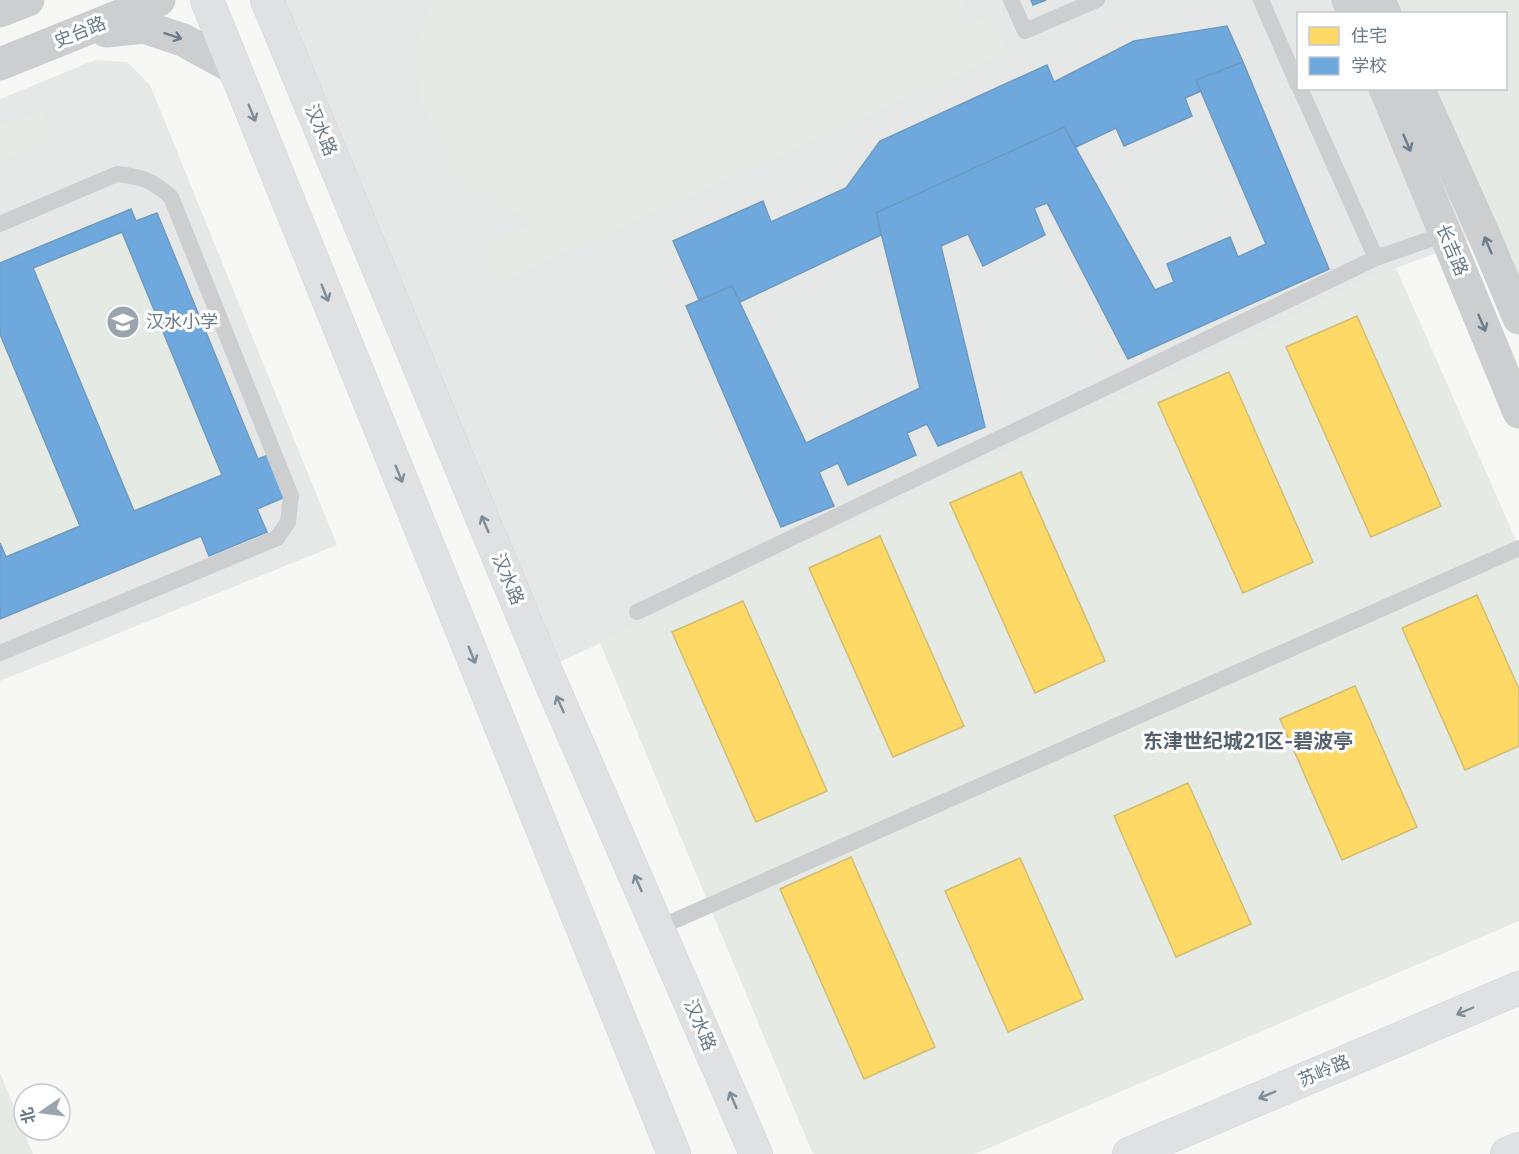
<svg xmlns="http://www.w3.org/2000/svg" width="1519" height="1154" font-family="Inter,'Noto Sans SC',sans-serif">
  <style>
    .built { fill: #e6e7e7 }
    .green { fill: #e6eae4 }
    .homes { fill: #ffd966; stroke: #d1bc70; stroke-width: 1.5 }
    .schools { fill: #6fa8dc; stroke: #6d9ac2; stroke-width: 1.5; fill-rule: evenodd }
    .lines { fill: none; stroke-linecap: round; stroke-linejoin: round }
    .secondary-casing { stroke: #d4d5d6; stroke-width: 34 }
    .service { stroke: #cccecf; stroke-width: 16 }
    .tertiary { stroke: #cccecf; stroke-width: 33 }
    .secondary { stroke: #e0e1e2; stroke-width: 33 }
    .oneway { stroke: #6c7c8a }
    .oneway2 { stroke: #7f8d98 }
    .labels { text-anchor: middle; stroke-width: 6; stroke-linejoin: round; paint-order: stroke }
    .street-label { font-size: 18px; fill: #677886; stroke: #fff }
    .poi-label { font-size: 18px; fill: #677886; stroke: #fff; text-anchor: start }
    .neighbourhood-label { font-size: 20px; font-weight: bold; fill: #55616b; stroke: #fff }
  </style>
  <rect width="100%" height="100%" fill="#f7f7f6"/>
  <path class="built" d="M267 0H1379L1385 13 1298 14V88L1418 89 1484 235 1396 268 545 669Z
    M95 60 127 62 150 85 337 545 0 681V99Z"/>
  <path class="green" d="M431 0H964L957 29 991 14 1008 52 500 282 482 246 538 220 506 207 476 185 442 149 419 96 417 47Z
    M1379 0H1519V318L1418 89 1506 88V14L1385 13Z
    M41 110 53 139 0 162V127Z
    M122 232 222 475 134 511 33 268Z
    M1396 268 1519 547V921L975 1154H815L812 1152 600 643Z
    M0 334 80 526 6 557 0 543Z
    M0 1073 33 1154H0Z"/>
  <path class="homes" d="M1357 316 1441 506 1371 537 1286 347Z
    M1229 372 1313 562 1243 593 1158 403Z
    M1021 472 1105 661 1035 693 950 503Z
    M880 536 964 726 893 757 809 568Z
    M1477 595 1519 689V746L1465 770 1402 628Z
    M743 601 827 791 756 822 672 632Z
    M1355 686 1417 827 1342 860 1280 719Z
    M1188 783 1251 924 1176 957 1114 816Z
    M851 857 935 1047 864 1079 780 889Z
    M1020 858 1083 999 1008 1032 945 891Z"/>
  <path class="schools" d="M1031 0H1046L1033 5Z
    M1227 26 1243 62 1196 80 1201 91 1185 98 1192 116 1124 146 1116 128 1076 147 1064 127 876 213 881 235 740 302 732 286 699 300 673 241 763 201 771 222 846 188 880 141 1047 65 1054 82 1134 41Z
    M1243 62 1329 269 1128 359 1047 203 1034 208 1045 235 983 266 968 234 941 246 985 427 938 446 927 424 907 433 916 455 848 485 838 463 819 472 834 506 781 527 686 306 732 286 806 443 920 388 876 213 1064 127 1155 290 1174 282 1167 264 1230 237 1238 257 1266 244 1196 80Z
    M131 209 136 221 157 213 258 459 268 455 285 497 257 509 267 532 209 556 201 536 0 619V543L6 557 80 526 0 334V263ZM122 232 222 475 134 511 33 268Z"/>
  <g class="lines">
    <g class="secondary-casing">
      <path id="secondary" d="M207 0 674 1154
        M267 0 545 669 756 1154
        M1129 1154 1519 988
        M1507 1154 1519 1149"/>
    </g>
    <path class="service" d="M1011 0 1025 31 1097 0
      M1261 0 1298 85
      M1300 88 1376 258
      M0 224 117 174C144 177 151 180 171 197L291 496 288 522 277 538 0 653
      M637 612 1376 258 1445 234
      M658 928 1519 548"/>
    <path class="tertiary" d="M1348 0 1354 14
      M1379 0 1385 14
      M0 11 28 0
      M106 31 144 27 183 40 234 68
      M0 64 159 0
      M1385 88 1519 412
      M1418 88 1484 235 1519 318"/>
    <use href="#secondary" class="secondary"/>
  </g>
  <defs><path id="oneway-shaft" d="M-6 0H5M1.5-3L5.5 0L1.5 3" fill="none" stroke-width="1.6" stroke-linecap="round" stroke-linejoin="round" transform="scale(1.5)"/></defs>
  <g class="oneway">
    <use href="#oneway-shaft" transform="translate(173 36) rotate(18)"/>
    <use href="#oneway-shaft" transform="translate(1407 143) rotate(67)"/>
    <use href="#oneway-shaft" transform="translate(1488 245) rotate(-113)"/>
    <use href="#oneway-shaft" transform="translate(1482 323) rotate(67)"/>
  </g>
  <g class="oneway2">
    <use href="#oneway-shaft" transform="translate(252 113) rotate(68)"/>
    <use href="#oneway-shaft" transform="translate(325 293) rotate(68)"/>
    <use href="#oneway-shaft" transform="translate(399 474) rotate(68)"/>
    <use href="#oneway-shaft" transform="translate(485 524) rotate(-113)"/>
    <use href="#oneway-shaft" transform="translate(472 655) rotate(68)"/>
    <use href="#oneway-shaft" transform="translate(560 704) rotate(-114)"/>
    <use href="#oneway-shaft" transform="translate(638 883) rotate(-114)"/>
    <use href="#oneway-shaft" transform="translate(1465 1011) rotate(157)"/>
    <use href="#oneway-shaft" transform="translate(1267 1095) rotate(157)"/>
    <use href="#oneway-shaft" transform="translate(733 1100) rotate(-113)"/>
  </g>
  <defs>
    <g id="school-disc" transform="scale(1.725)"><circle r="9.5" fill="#99a4ad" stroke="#fff"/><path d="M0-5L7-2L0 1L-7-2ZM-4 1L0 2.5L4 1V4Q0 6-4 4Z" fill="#fff"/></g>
  </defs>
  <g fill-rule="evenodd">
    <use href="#school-disc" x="123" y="322"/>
  </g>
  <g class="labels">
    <g class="street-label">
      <text transform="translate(80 32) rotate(-22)" y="6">史台路</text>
      <text transform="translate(321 130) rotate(67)" y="6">汉水路</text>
      <text transform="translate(1452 250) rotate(67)" y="6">长吉路</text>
      <text transform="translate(508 579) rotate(67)" y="6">汉水路</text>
      <text transform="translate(700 1025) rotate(67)" y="6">汉水路</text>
      <text transform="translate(1324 1071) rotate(-23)" y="6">苏岭路</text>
    </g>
    <g class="poi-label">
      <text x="146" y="328">汉水小学</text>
    </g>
    <g class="neighbourhood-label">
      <text x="1248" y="748">东津世纪城21区-碧波亭</text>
    </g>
  </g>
  <rect x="1297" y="12" width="210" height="78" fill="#ffffff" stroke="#c2c9cf" stroke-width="1.5"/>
  <rect x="1309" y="27" width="30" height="18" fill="#ffd966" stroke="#c2c9cf" stroke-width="1.5"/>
  <text x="1351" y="42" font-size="18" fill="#677886">住宅</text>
  <rect x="1309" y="57" width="30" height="18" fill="#6fa8dc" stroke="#c2c9cf" stroke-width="1.5"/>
  <text x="1351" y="72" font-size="18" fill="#677886">学校</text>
  <g transform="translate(42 1112) rotate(256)"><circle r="28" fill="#ffffff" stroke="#c2c9cf" stroke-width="1.5"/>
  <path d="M0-4.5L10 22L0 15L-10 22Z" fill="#99a4ad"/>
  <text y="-9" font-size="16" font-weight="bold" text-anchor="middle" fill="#677886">北</text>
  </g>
</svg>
